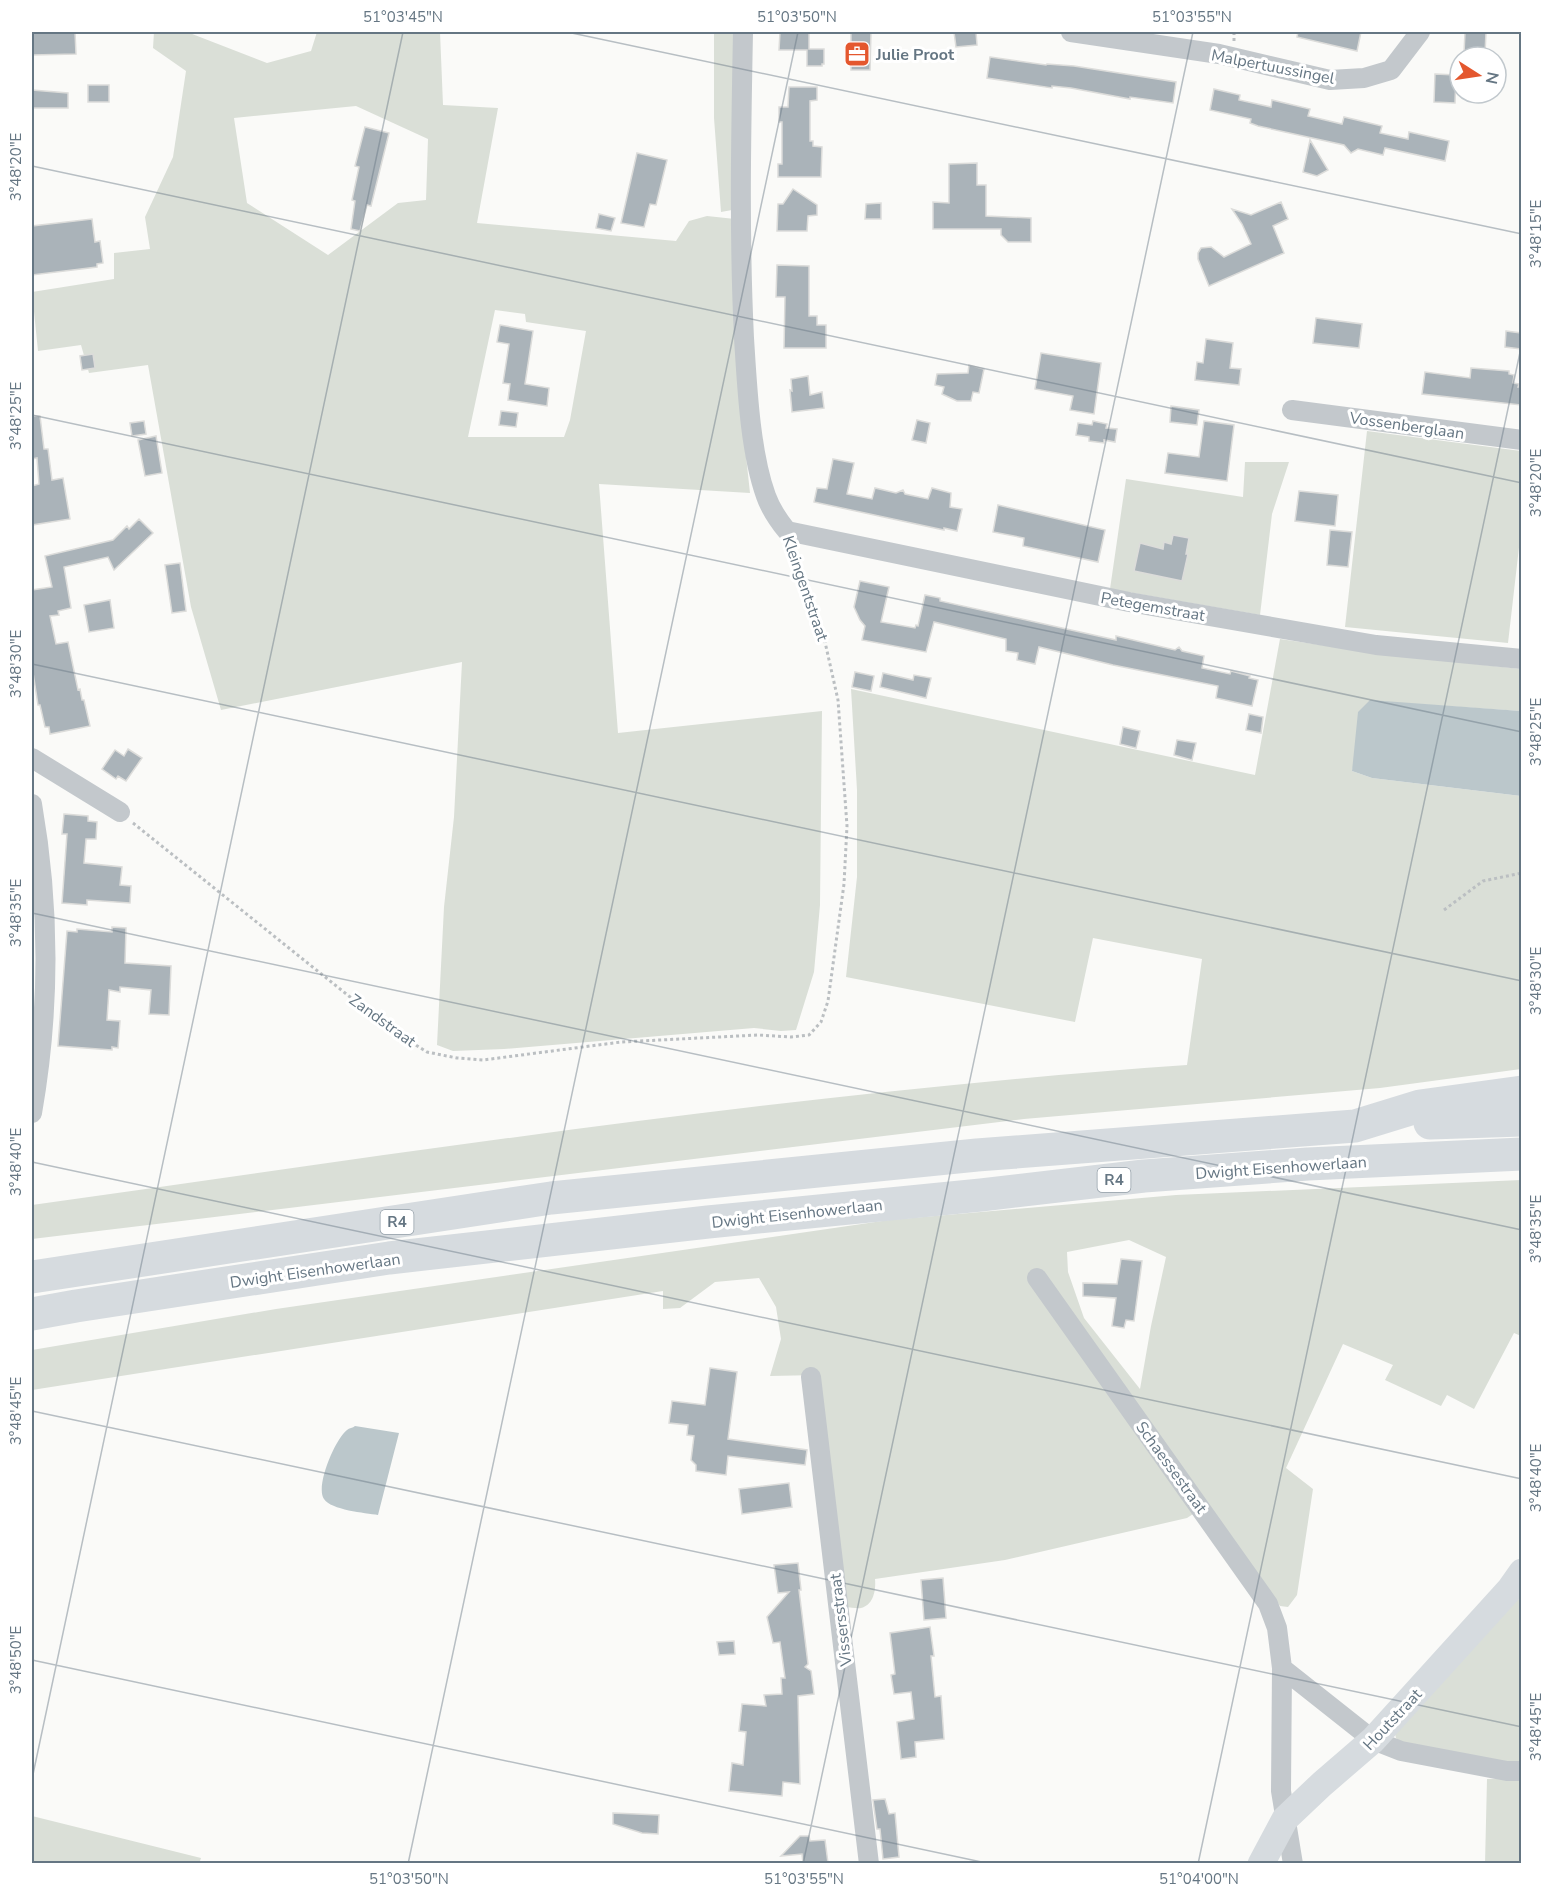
<svg xmlns="http://www.w3.org/2000/svg" width="1553" height="1895" font-family="'Nunito Sans',sans-serif">
  <style>
    .green { fill: #dadfd7; fill-rule: evenodd }
    .water { fill: #bbc7cb }
    .building { fill: #aab3b9; stroke: #dcdcda; stroke-width: 1.5 }
    .lines { fill: none; stroke-linecap: round; stroke-linejoin: round }
    .path { stroke: #bbbfc2; stroke-width: 3; stroke-dasharray: 3 3; stroke-linecap: butt }
    .street { stroke: #c3c8cc; stroke-width: 20 }
    .secondary { stroke: #d6dbdf; stroke-width: 27 }
    .highway { stroke: #d6dbdf; stroke-width: 33 }
    .ticks { fill: none; stroke: #657683; stroke-width: 1.5; stroke-opacity: 0.45 }
    .labels { text-anchor: middle; stroke-width: 6; stroke-linejoin: round; paint-order: stroke }
    .shield { fill: #fff; stroke: #939fa8; stroke-width: 1.5 }
    .shield-label { font-size: 15px; font-weight: bold; fill: #657683 }
    .poi-label { font-size: 16px; font-weight: bold; fill: #657683; stroke: #fff; text-anchor: start }
    .street-label { font-size: 16px; fill: #657683; stroke: #fff }
    .neatline { fill: none; stroke: #657683; stroke-width: 2 }
    .ticks-label { font-size: 15px; text-anchor: middle; fill: #657683 }
  </style>
  <rect width="100%" height="100%" fill="#fafaf8"/>
  <path class="green" d="M154 32H187L267 63 311 51 317 32H440L443 105 498 108 477 223 676 241 689 221 707 216 735 219 738 382 750 493 599 484 618 733 822 711 820 905 814 972 796 1030 781 1031 754 1028 504 1049 453 1051 437 1045 444 907 454 817 462 662 221 710 191 607 148 365 89 373 81 345 38 351 32 292 114 279V253L150 249 145 217 173 157 186 71 153 48ZM356 106 428 139 426 200 398 203 328 255 247 203 234 118ZM495 310 525 314 526 322 586 331 570 420 564 437H468Z
    M714 32H737L732 210 721 212 714 118Z
    M1367 431 1521 451V530L1508 643 1345 627Z
    M1245 462H1289L1272 514 1260 615 1110 589 1126 479 1243 497Z
    M1280 639 1375 653 1521 669V711L1370 701 1352 771 1372 778 1521 796V1069L1380 1088 1024 1119 32 1239V1205C416 1151 800 1092 1187 1065L1202 959 1093 938 1075 1022 846 977 857 877V790L851 689 1255 775Z
    M1521 1180V1336L1514 1333 1474 1409 1447 1395 1441 1406 1385 1380 1393 1365 1343 1344 1286 1468 1313 1489 1297 1595 1288 1607 1280 1606 1208 1504 1187 1518 1005 1560 875 1579C876 1589 874 1605 861 1608 857 1609 850 1607 846 1607L818 1375 770 1376 781 1339 776 1307 759 1278 715 1282 680 1308 663 1309V1291L32 1390V1350L276 1309 889 1220 1176 1195ZM1129 1240 1166 1257 1151 1326 1140 1389 1084 1318 1068 1272 1067 1252Z
    M1517 1598 1521 1601V1762L1500 1761 1401 1744 1396 1738 1394 1730Z
    M1521 1778V1863L1485 1864 1487 1779Z
    M32 1816 201 1858 199 1864 32 1863Z"/>
  <path class="water" d="M1370 700 1521 711V796L1372 778 1352 771 1358 712Z
    M355 1426 399 1433 378 1515C365 1513 331 1510 324 1499 315 1487 335 1439 347 1430 349 1428 353 1428 355 1426Z"/>
  <path class="building" d="M75 32 76 54 32 55V33Z
    M780 32 809 33V49H824V64H822V66H807V50H779Z
    M851 32H871L870 70H851Z
    M954 32H976L977 45 956 47Z
    M1298 32H1361L1357 51 1297 37Z
    M1465 32H1486L1485 54 1464 53Z
    M990 57 1046 65 1047 64 1074 66 1176 82 1173 103 1130 97V99L1071 88 1052 86V88L987 78Z
    M1435 74 1456 75 1455 103 1434 102Z
    M88 85H109V102H88Z
    M789 87H817V100L810 101V141H813V146L822 147 821 177H778V164H782V122H779V107H788Z
    M1214 89 1240 95 1239 100 1271 107 1272 100 1310 109 1308 116 1342 124 1344 117 1382 126 1380 133 1408 139 1409 132 1449 141 1445 161 1385 148 1383 155 1358 149 1351 153 1344 145 1258 126 1250 123 1251 119 1210 110Z
    M32 90 68 93V108H32Z
    M365 127 389 133 371 206 367 205 360 231 351 229 355 201 352 200 359 167 355 166Z
    M1310 140 1328 170 1317 176 1303 172Z
    M637 153 667 160 656 205 650 204 644 227 621 223Z
    M977 163V185H986V216L1031 218V242H1008L1001 235V229H933V202L949 203V164Z
    M793 189 817 205V215L808 216 807 231H777L778 204H783Z
    M1281 202 1288 219 1273 226 1284 253 1209 286 1198 259V253L1201 248 1211 247 1224 257 1251 244 1242 224 1232 209 1251 215Z
    M881 203V219H865L866 204Z
    M599 214 615 218 611 231 596 228Z
    M92 219 95 242 100 241 103 263 97 264V267L32 275V226Z
    M777 265 809 266V316H817V325H826V348H784L785 297H776Z
    M1316 318 1362 324 1359 348 1313 343Z
    M500 325 533 331 525 384 549 388 547 406 508 400 510 384 503 383 509 344 497 342Z
    M1506 331 1521 333V349L1505 347Z
    M1206 339 1233 343 1230 368 1241 369 1239 385 1195 380 1197 362 1203 363Z
    M1041 353 1101 363 1094 414 1070 410 1073 396 1035 389Z
    M93 354 95 368 82 370 80 356Z
    M969 365 984 369 979 393 973 392 971 401H957L942 394 944 387 935 385 937 374 968 373Z
    M1471 368 1509 371V374L1514 375 1513 383 1519 384 1518 387H1521V405L1422 394 1425 372 1470 378Z
    M808 376 810 395 822 392 824 408 792 412 790 390 792 391 791 379Z
    M1171 406 1199 410 1197 425 1170 422Z
    M501 411 518 413 516 427 499 425Z
    M32 416H40L44 449H48L52 480 63 478 70 519 32 525V486L39 484 37 458 32 459Z
    M917 420 930 423 926 443 912 440Z
    M144 421 146 434 132 436 130 423Z
    M1093 421 1107 424 1106 428 1117 429 1115 442 1104 440V443L1089 441V437L1076 435 1078 423 1092 425Z
    M1204 421 1234 425 1227 481 1165 473 1168 453 1199 457Z
    M156 436 162 473 145 476 138 440Z
    M833 459 854 463 847 494 872 499 875 488 896 493 903 490 905 494 928 499 932 488 951 493 950 507 962 509 957 531 944 528V530L814 502 817 488 827 489Z
    M1299 491 1338 495 1335 526 1295 521Z
    M998 505 1105 530 1098 562 1023 546 1024 538 993 532Z
    M139 519 153 533 114 570 108 557 64 567 71 608 58 611 59 615 50 616 56 644 68 642 78 690 80 689 82 700H84L90 726 50 734 49 727H45L40 705H38L32 666V590L52 587 45 556 113 540 127 526 129 529Z
    M1330 530 1352 532 1348 567 1327 565Z
    M1173 535 1189 538 1186 554H1188L1182 581 1134 571 1140 543 1163 549 1164 542 1171 544Z
    M180 563 186 611 172 613 165 565Z
    M860 581 889 587 881 622 915 628 916 625 918 626 925 595 940 598V601L1116 640V636L1175 650 1179 647 1182 651 1204 656 1202 668 1230 674 1231 671 1250 676 1249 678 1258 680 1252 706 1216 698 1218 686 1113 665 1039 647 1035 664 1017 660 1018 653 1006 651V639L934 622 926 652 862 640 865 626 860 620 854 607Z
    M110 600 114 628 89 632 84 605Z
    M855 672 874 676 871 691 852 687Z
    M883 673 913 680 914 675 931 678 926 698 880 687Z
    M1249 714 1263 717 1261 733 1246 730Z
    M1123 727 1140 731 1136 748 1120 744Z
    M1177 740 1196 743 1192 760 1174 755Z
    M128 749 142 758 126 781 118 776 116 779 102 769 115 750 124 756Z
    M64 814 88 816V821L97 822 96 839H86L84 863 122 867 120 885 131 886 130 903 87 900V905L62 903 67 834H62Z
    M112 927 126 928 125 963 171 966 169 1015 149 1014 151 990 120 987V992L109 990 107 1020 120 1021 118 1048 112 1047V1050L58 1046 67 931 77 932V929L112 932Z
    M1121 1259 1142 1261 1134 1321 1126 1320 1124 1328 1112 1326 1116 1298 1083 1296V1283L1117 1284Z
    M710 1368 737 1372 728 1439 807 1450 805 1465 728 1456 726 1475 696 1471V1465L691 1460 694 1436 687 1435 688 1425 669 1423 672 1401 705 1405Z
    M789 1483 792 1507 742 1514 739 1489Z
    M798 1563 801 1590H799L808 1664 805 1667 811 1671 814 1694 798 1696 800 1784 783 1782 782 1796 729 1791 732 1763 743 1765 746 1732 739 1731 742 1704 766 1706 764 1695 782 1694 781 1678H785L780 1642 773 1643 767 1617 789 1592 778 1593 774 1565Z
    M943 1578 946 1618 924 1620 921 1580Z
    M930 1627 934 1656H931L935 1697 941 1696 944 1739 915 1742 916 1757 901 1759 897 1722 914 1719 911 1692 894 1694 891 1675 895 1674 890 1633Z
    M734 1641 735 1654 719 1655 717 1642Z
    M885 1799 889 1814 895 1813 899 1857 883 1859 880 1829H877L873 1800Z
    M613 1813 659 1815 658 1834 642 1833 613 1824Z
    M800 1836H809L810 1841 825 1840 828 1863H803L802 1854 781 1856Z"/>
  <g class="lines">
    <path class="path" d="M1234 41V32
      M133 823 390 1029 427 1052 457 1058 483 1060 621 1042 758 1035 791 1037 809 1035 821 1022 828 1001 844 884 847 826 838 700 825 642 794 550
      M1444 910 1483 881 1522 873"/>
    <path class="street" d="M743 32C741 134 739 236 744 338 747 385 750 452 766 496 771 510 778 520 787 531L1129 602 1376 645 1522 659
      M1071 32 1219 54 1330 80 1364 78 1391 70 1420 32
      M1292 410 1522 440
      M32 758 120 812
      M32 804C50 907 50 1010 32 1113
      M1037 1278 1268 1604 1277 1628 1282 1668 1281 1791 1293 1864
      M811 1377 869 1864
      M1282 1668 1373 1740 1401 1751 1507 1771H1522"/>
    <path class="secondary" d="M1261 1864 1285 1819 1322 1784 1373 1740 1510 1589 1522 1572"/>
    <path class="highway" d="M1430 1123 1522 1120
      M32 1277 551 1198 977 1155 1355 1126 1420 1106 1522 1092
      M32 1314 76 1306 389 1258 708 1222 981 1195 1144 1176 1308 1164 1522 1154"/>
  </g>
  <path class="ticks" d="M567 32 1522 234M32 166 1522 483M32 415 1522 732M32 664 1522 981M32 913 1522 1230M32 1162 1522 1479M32 1411 1522 1727M32 1660 991 1864M32 1779 403 32M408 1864 798 32M803 1864 1193 32M1198 1864 1522 343"/>
  <defs>
    <g id="office-square" transform="scale(1.35)"><rect x="-9" y="-9" width="18" height="18" rx="4" fill="#e4572e" stroke="#fff"/><path d="M-6-3h4V-5.5h4V-3h4V5H-6ZM-1-4.5V-3h2v-1.5ZM-6 0V1H6V0Z" fill="#fff"/></g>
  </defs>
  <g fill-rule="evenodd">
    <use href="#office-square" x="857" y="54"/>
  </g>
  <g class="labels">
    <g class="shield">
      <rect x="1097.5" y="1168" width="33" height="24" rx="4.5"/>
      <rect x="380.5" y="1210" width="33" height="24" rx="4.5"/>
    </g>
    <g class="shield-label">
      <text x="1114" y="1185">R4</text>
      <text x="397" y="1227">R4</text>
    </g>
    <g class="poi-label">
      <text x="876" y="60">Julie Proot</text>
    </g>
    <g class="street-label">
      <text transform="translate(1273 66) rotate(11)" y="6">Malpertuussingel</text>
      <text transform="translate(1407 425) rotate(8)" y="6">Vossenberglaan</text>
      <text transform="translate(806 588) rotate(71)" y="6">Kleingentstraat</text>
      <text transform="translate(1153 606) rotate(10)" y="6">Petegemstraat</text>
      <text transform="translate(383 1020) rotate(36)" y="6">Zandstraat</text>
      <text transform="translate(1281 1167) rotate(-4)" y="6">Dwight Eisenhowerlaan</text>
      <text transform="translate(797 1213) rotate(-6)" y="6">Dwight Eisenhowerlaan</text>
      <text transform="translate(315 1270) rotate(-8)" y="6">Dwight Eisenhowerlaan</text>
      <text transform="translate(1172 1467) rotate(54)" y="6">Schaessestraat</text>
      <text transform="translate(840 1620) rotate(-97)" y="6">Vissersstraat</text>
      <text transform="translate(1392 1719) rotate(-47)" y="6">Houtstraat</text>
    </g>
  </g>
  <rect width="1553" height="1895" fill="none" stroke="#ffffff" stroke-width="66"/>
  <g transform="translate(1478 75) rotate(102)"><circle r="28" fill="#ffffff" stroke="#c1c8cd" stroke-width="1.5"/>
  <path d="M0-4.5L10 22L0 15L-10 22Z" fill="#e4572e"/>
  <text y="-9" font-size="16" font-weight="bold" text-anchor="middle" fill="#657683">N</text>
  </g>
  <rect x="33" y="33" width="1487" height="1829" class="neatline"/>
  <g class="ticks-label">
    <text x="403" y="22">51°03'45"N</text>
    <text x="797" y="22">51°03'50"N</text>
    <text x="1192" y="22">51°03'55"N</text>
    <text transform="translate(16 167) rotate(-90)" y="5">3°48'20"E</text>
    <text transform="translate(1536 234) rotate(-90)" y="5">3°48'15"E</text>
    <text transform="translate(16 416) rotate(-90)" y="5">3°48'25"E</text>
    <text transform="translate(1536 483) rotate(-90)" y="5">3°48'20"E</text>
    <text transform="translate(16 664) rotate(-90)" y="5">3°48'30"E</text>
    <text transform="translate(1536 732) rotate(-90)" y="5">3°48'25"E</text>
    <text transform="translate(16 913) rotate(-90)" y="5">3°48'35"E</text>
    <text transform="translate(1536 981) rotate(-90)" y="5">3°48'30"E</text>
    <text transform="translate(16 1162) rotate(-90)" y="5">3°48'40"E</text>
    <text transform="translate(1536 1229) rotate(-90)" y="5">3°48'35"E</text>
    <text transform="translate(16 1411) rotate(-90)" y="5">3°48'45"E</text>
    <text transform="translate(1536 1478) rotate(-90)" y="5">3°48'40"E</text>
    <text transform="translate(16 1660) rotate(-90)" y="5">3°48'50"E</text>
    <text transform="translate(1536 1727) rotate(-90)" y="5">3°48'45"E</text>
    <text x="409" y="1884">51°03'50"N</text>
    <text x="804" y="1884">51°03'55"N</text>
    <text x="1199" y="1884">51°04'00"N</text>
  </g>
</svg>
